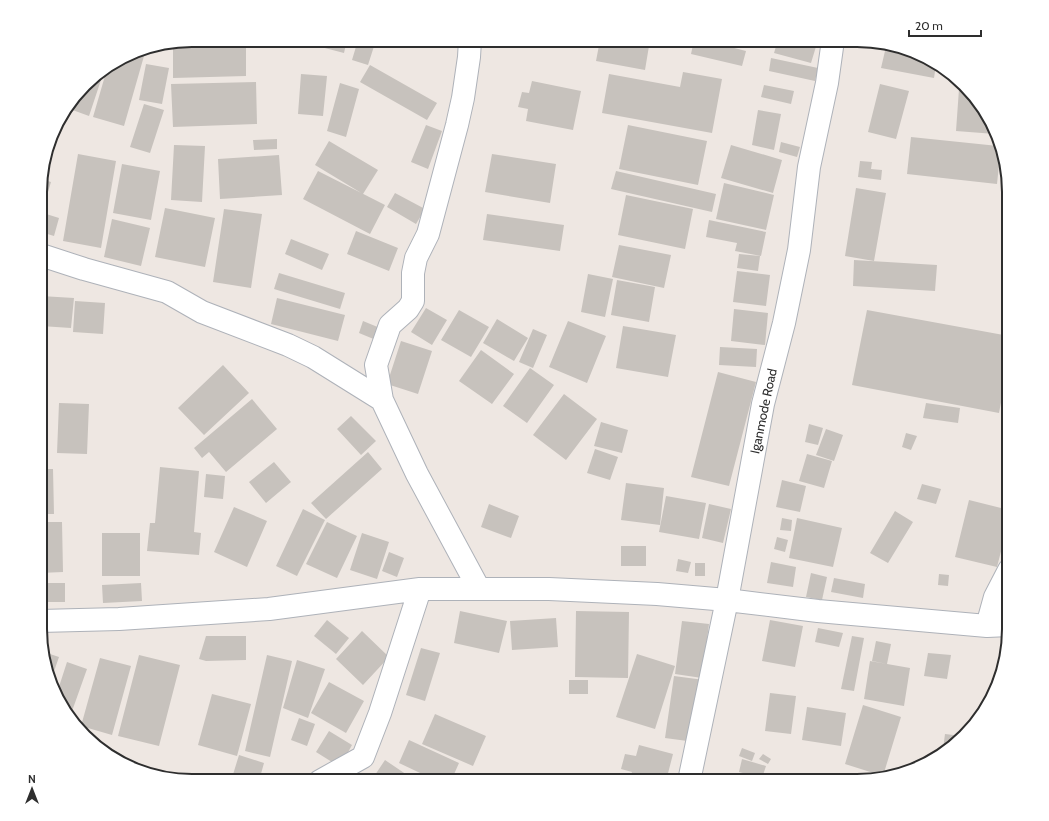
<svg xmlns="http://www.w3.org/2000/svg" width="1049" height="821" font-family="Cabin,sans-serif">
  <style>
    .building { fill: #c7c2bd }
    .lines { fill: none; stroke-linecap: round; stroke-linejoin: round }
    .minor-casing { stroke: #aeb2b9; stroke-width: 24 }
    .minor { stroke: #fff; stroke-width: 22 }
    .labels { text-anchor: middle; stroke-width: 3; stroke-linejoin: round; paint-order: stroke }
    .street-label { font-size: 13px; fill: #2e2e2e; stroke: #fff }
    .rim { fill: none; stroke: #2e2e2e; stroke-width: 2 }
  </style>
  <rect width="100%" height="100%" fill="#eee7e2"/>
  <path class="building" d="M192 40H201L200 46 181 42Z
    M294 40H347L344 53Z
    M358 40H376L368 65 352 60Z
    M600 40H650L645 70 596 61Z
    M694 40H703L746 51 742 66 691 54Z
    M778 40H818L811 63 774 53Z
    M246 45V76L173 78V47Z
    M908 50 915 52 923 57 907 53Z
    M885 51 926 59 936 65 934 78 881 68Z
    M134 53 144 56 124 126 93 117 107 69Z
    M771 58 818 68 815 81 769 71Z
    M146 64 169 68 162 104 139 100Z
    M370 65 437 103 427 120 360 82Z
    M104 71 89 116 67 108 92 78Z
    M683 72 722 79 712 133 602 113 609 74 680 87Z
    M301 74 327 76 323 116 298 114Z
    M532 81 581 91 573 130 526 121 528 109 518 107 522 92 529 93Z
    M256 82 257 124 173 127 171 84Z
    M340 83 359 89 346 137 327 131Z
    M880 84 909 91 896 139 868 132Z
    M764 85 794 91 791 104 761 97Z
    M959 89H966L993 125 995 134 956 131Z
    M144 104 164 110 150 153 130 147Z
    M758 110 781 114 774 150 752 145Z
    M64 112 43 174H41L60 116Z
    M426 125 442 131 428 169 411 162Z
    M628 125 707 141 698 185 619 169Z
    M911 137 998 146 1000 155 997 184 907 174Z
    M277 139V149L254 150 253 140Z
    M329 141 378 170 363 194 315 165Z
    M781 142 800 147 797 157 779 152Z
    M174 145 205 146 202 202 171 200Z
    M731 145 782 160 773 193 721 178Z
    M78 154 116 161 101 248 63 241Z
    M492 154 556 164 550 203 485 192Z
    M279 155 282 195 220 199 218 159Z
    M860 161 872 162 871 169 882 170 881 180 858 177Z
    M122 164 160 171 151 220 113 213Z
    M318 171 385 205 370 234 303 199Z
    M616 171 716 194 712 212 611 189Z
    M41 179 51 182 42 212H41Z
    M724 183 774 195 766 230 716 219Z
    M856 188 886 193 874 261 845 256Z
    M395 193 425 209 416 224 387 207Z
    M626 195 693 209 685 249 618 235Z
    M165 208 215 218 205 267 155 257Z
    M224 209 262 214 251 288 213 282Z
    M43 213 59 218 54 236 41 232V218Z
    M487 214 564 225 560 251 483 240Z
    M112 219 150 228 141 266 104 257Z
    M709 220 766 232 761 256 735 251 737 243 706 237Z
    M356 231 398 248 389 271 347 254Z
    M291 239 329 254 322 270 285 254Z
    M619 245 671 255 664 288 612 277Z
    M739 254 760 256 758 271 737 268Z
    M854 260 937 265 935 291 853 286Z
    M737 271 770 275 766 306 733 302Z
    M279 273 345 293 340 309 274 289Z
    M588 274 613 279 605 317 581 312Z
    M617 280 655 287 649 322 611 315Z
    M41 296 74 298 71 328 41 326Z
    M277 298 345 315 338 341 271 324Z
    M75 301 105 303 103 334 73 332Z
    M426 308 447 320 432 345 411 332Z
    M734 309 768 313 765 345 731 341Z
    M459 310 489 327 471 357 441 340Z
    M867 310 1009 336V360L999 413 852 385Z
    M497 319 528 338 514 361 483 343Z
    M363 321 380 328 376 340 359 333Z
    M568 321 606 336 587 383 549 367Z
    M623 326 676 335 668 377 616 368Z
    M533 329 547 335 533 368 519 362Z
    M401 341 432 351 418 394 387 384Z
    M720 347 757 349 756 367 719 365Z
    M481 350 514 374 492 404 459 381Z
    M223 365 249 393 204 435 178 408Z
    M530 368 554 385 527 423 503 406Z
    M718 372 756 382 729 486 691 477Z
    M564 394 597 419 566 460 533 435Z
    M252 399 277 429 226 472 209 452 202 458 194 448Z
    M59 403 89 404 87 454 57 453Z
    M926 403 960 408 958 423 923 418Z
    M351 416 376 441 361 455 337 429Z
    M601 422 628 430 622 453 594 446Z
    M809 424 823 428 818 445 805 442Z
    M826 429 843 435 834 461 816 455Z
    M906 433 917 436 911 450 902 447Z
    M595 449 618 457 610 480 587 473Z
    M368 452 382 469 326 519 311 503Z
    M807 454 832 461 824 488 799 481Z
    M274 462 291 482 266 503 249 482Z
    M160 467 199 471 194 532 201 533 199 555 147 551 150 523H155Z
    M41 469H53L54 514H41Z
    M206 474 225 476 223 499 204 497Z
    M782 480 806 486 800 512 776 507Z
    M626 483 664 488 660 525 621 520Z
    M922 484 941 489 936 504 917 499Z
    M666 496 706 503 699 539 659 532Z
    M969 500 1009 510V520L997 567 955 557Z
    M489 504 519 516 511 538 481 527Z
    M709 504 731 509 723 543 702 538Z
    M234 507 267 521 247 567 214 552Z
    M303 509 325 520 297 576 276 566Z
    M895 511 913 522 888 563 870 553Z
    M782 518 792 520 791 531 780 530Z
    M797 518 842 528 833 567 789 558Z
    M41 522H62L63 572 40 573Z
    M327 522 357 536 337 578 306 564Z
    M102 533H140V576H102Z
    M362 533 389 542 377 579 350 570Z
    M777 537 788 540 785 552 774 549Z
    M621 546H646V566H621Z
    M389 552 404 558 397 577 382 571Z
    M678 559 691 562 688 573 676 571Z
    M771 562 796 567 793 587 767 583Z
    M695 563H705V576H695Z
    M811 573 827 577 822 600 806 597Z
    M939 574 949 575 948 586 938 585Z
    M834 578 865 584 863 598 831 592Z
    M40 583H65V602H40Z
    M141 583 142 601 103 603 102 585Z
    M460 611 507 621 499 653 454 643Z
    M576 611 629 612 628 678 575 677Z
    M556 618 558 647 512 650 510 621Z
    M327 620 349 638 336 654 314 636Z
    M770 620 803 626 795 667 762 661Z
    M682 621 709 624 702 678 675 674Z
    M818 628 843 633 839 647 815 642Z
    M362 631 389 657 363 685 336 659Z
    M206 636H246V660L206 661 199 659Z
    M852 636 864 638 854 691 841 689Z
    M876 641 891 644 887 664 872 661Z
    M421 648 440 653 425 701 406 695Z
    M44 652 59 657 51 680Z
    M928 653 951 655 947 679 924 676Z
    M637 654 675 666 655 729 616 717Z
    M139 655 180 665 159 746 118 736Z
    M267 655 292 661 270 757 245 751Z
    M100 658 131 666 112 735 81 726Z
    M297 660 325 669 308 718 283 708Z
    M870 661 910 668 904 706 864 699Z
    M67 662 87 669 71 714 68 713 56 696Z
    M674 676 704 680 695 742 665 738Z
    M992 678 999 679 997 687 988 703Z
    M569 680H588V694H569Z
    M329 682 364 701 346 733 311 713Z
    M770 693 796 696 791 734 765 731Z
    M212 694 251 704 237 756 198 745Z
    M863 705 901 717 883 776 845 764Z
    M807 707 846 713 841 746 802 740Z
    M435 714 486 736 473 766 422 744Z
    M299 718 315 724 307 746 291 740Z
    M329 731 352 745 340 767 316 752Z
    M945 734 962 736 943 749Z
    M409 740 459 763 451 781H437L399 763Z
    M639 745 673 754 666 781H629L632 772 621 769 625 754 636 756Z
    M742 748 755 753 752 761 739 756Z
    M763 754 771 759 768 764 759 759Z
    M239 755 264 763 259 781H231Z
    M742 759 766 766 762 778 739 772Z
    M385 760 416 781H371Z
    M744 774 769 780V781H742Z
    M465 777 476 780V781H463Z"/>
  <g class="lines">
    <g class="minor-casing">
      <path id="minor" d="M470 40 469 57 463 98 457 125 428 234 416 258 413 273V301L408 309 390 325 376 365 382 400 417 474 479 589
        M41 255 84 269 167 292 202 312 288 345 313 357 382 400
        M40 621 119 619 269 609 420 589H549L657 594 727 600 818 611 987 626 1009 625
        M987 626 995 597 1009 570
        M320 781 363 757 380 713 420 589
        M689 781 727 600 763 404 784 323 799 250 809 167 827 83 833 40"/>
    </g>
    <use href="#minor" class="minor"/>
  </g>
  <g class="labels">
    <g class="street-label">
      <text transform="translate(763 411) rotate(-78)" y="5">Iganmode Road</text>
    </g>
  </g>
  <path d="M0 0H1049V821H0ZM192 47H857A145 145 0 0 1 1002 192V629A145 145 0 0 1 857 774H192A145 145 0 0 1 47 629V192A145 145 0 0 1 192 47Z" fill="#fff" fill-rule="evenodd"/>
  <path class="rim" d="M192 47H857A145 145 0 0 1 1002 192V629A145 145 0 0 1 857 774H192A145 145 0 0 1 47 629V192A145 145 0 0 1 192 47Z"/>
  <g transform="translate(32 789)" stroke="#ffffff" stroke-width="3" paint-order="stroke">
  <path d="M0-3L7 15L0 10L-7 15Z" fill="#2e2e2e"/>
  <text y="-6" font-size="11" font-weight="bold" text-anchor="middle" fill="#2e2e2e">N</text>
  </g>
  <path d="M909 30v6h72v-6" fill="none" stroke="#2e2e2e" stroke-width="2"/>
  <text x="915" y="30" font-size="12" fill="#2e2e2e" stroke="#ffffff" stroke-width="3" paint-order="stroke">20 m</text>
</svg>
